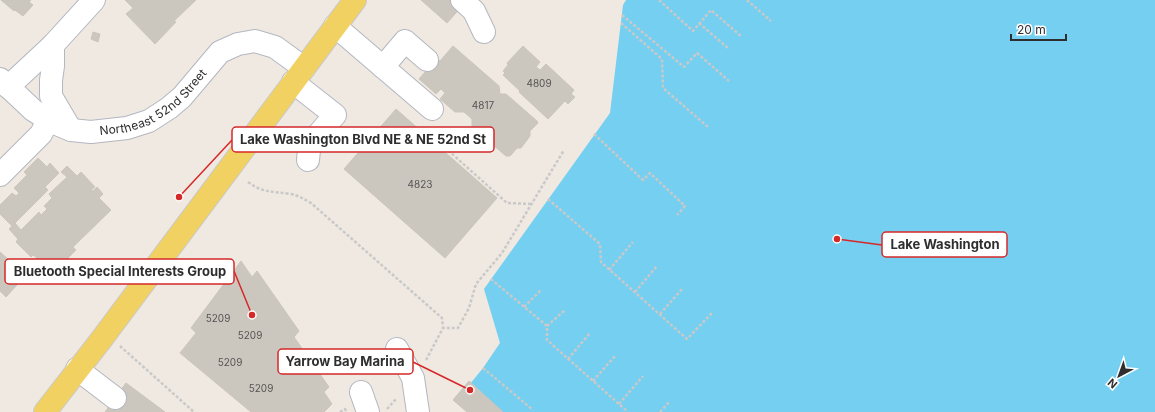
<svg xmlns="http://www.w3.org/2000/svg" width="1155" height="412" font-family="Inter,sans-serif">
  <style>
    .water { fill: #75cff0 }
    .building { fill: #cbc7bf; stroke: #cbc5ba }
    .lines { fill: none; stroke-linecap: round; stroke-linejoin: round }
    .minor-casing { stroke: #b4b7c1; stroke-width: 24 }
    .major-casing { stroke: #c9c9c9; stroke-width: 24 }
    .path { stroke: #c9c9c9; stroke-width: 2.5; stroke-dasharray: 3 2; stroke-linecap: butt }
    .minor { stroke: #fff; stroke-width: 22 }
    .major { stroke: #f2d163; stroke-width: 22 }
    .labels { text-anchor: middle; stroke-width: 3; stroke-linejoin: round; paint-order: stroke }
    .number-label { font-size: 10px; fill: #555452 }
    .street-label { font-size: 12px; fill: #2e2e2e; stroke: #fff }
    .leader { fill: none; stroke: #d62828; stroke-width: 1.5 }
    .callout-dot { fill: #d62828; stroke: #fff; stroke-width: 1.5 }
    .callout { fill: #fff; stroke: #d62828; stroke-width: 1.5 }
    .callout-label { font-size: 13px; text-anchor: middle; font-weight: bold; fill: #2e2e2e }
  </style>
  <rect width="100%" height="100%" fill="#efe9e1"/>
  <path class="water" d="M626 0H1155V412H477L470 384 483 368 500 343 484 289 610 113 623 5Z"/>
  <path class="building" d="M1 0H31L29 2 33 5 23 16 15 10 14 11Z
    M125 0H196L174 21 176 22 155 44 126 14 133 8Z
    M421 0H458L463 5 447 23Z
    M93 32 100 34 98 42 91 39Z
    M453 46 499 86 500 94H506L537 121 538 123 530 131V136L521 148H517L510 156H506L472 127V119L464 112H455L440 99 445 93 441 89 436 94 419 79 432 64 434 66 439 60 440 61Z
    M523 46 540 62 536 67 540 70 546 64 574 90 571 94 575 97 568 104 565 101 548 119 519 92 520 91 503 75 505 73 503 71 508 65 507 63Z
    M396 109 497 198 445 258 344 169Z
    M38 158 47 167 50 163 59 173 45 187 48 190 12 226 0 214V205L12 193 16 196 19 193 14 188 27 175 24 172Z
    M67 166 77 176 81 172 95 187 91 190 93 191 97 187 103 194 99 198 111 210 73 247 76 250 52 274 41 262 37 266 33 262 37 258 33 255 31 257 16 242 18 239 9 229 15 223 21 230 39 212 41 215 47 209 44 206 52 198 49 194 67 177 61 172Z
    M0 252 26 275 6 297 0 291Z
    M241 261 252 277 257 271 299 331 294 337 329 387 324 392 332 404 324 412H251L180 353 196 333 191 328Z
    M469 381 503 412H467L453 400Z
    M126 383 165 412H105Z"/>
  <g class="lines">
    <g class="minor-casing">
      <g id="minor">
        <path d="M462 0 474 11 484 32"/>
        <path d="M335 26 432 109"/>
        <path d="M53 45V66L51 80V96L71 130"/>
        <path d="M383 67 405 41 427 60"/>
        <path id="s1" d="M0 79 33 110 52 122 71 130 91 132 127 128 149 121 169 108 182 97 220 52 238 44 255 41 275 47 304 68"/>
        <path d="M293 82 335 115 315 138 309 150 308 160"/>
        <path d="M8 87 53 45 94 0"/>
        <path d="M0 175 41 134 48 120"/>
        <path d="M397 349 413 378 418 412"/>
        <path d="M77 369 115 398"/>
        <path d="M361 392 368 412"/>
      </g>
    </g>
    <g class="major-casing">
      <path id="major" d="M45 412 101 340 355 0"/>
    </g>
    <path class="path" d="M659 0 693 31 711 10 742 37
      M747 0 771 21
      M622 15 684 67 697 53 729 81
      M621 23 662 59 663 88 708 127
      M699 23 729 49
      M422 127 507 203 531 204
      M594 134 643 180 650 173 685 206 677 215
      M248 182C263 193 272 191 290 194 298 195 304 199 311 203L442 318 443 328
      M548 199 600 244 601 262 687 339 712 313
      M609 270 633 242
      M491 279 547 326V340L628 412
      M635 292 657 266
      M524 307 541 290
      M660 314 683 288
      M547 326 565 310
      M120 346 194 412
      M568 359 590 333
      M426 360 443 328H458L469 308 476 284 502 253 564 150
      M483 368 533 410
      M593 381 616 355
      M619 404 643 376
      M387 409 396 399
      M340 412 345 409 346 411
      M660 412 669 402"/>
    <use href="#minor" class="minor"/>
    <use href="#major" class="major"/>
  </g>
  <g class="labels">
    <g class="number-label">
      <text x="539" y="87">4809</text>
      <text x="483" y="109">4817</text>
      <text x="420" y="188">4823</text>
      <text x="218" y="322">5209</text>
      <text x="250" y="339">5209</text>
      <text x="230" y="366">5209</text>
      <text x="261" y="392">5209</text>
    </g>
    <g class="street-label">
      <text dy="4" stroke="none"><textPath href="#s1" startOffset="180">Northeast 52nd Street</textPath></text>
    </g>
  </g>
  <path class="leader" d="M179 197L232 140M837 239L882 245M252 315L234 271M470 390L413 362"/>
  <g class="callout-dot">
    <circle cx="179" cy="197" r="4"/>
    <circle cx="837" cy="239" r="4"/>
    <circle cx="252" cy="315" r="4"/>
    <circle cx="470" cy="390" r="4"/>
  </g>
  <g class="callout">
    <rect x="232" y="127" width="262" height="25" rx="4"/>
    <rect x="882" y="232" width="125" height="25" rx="4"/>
    <rect x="5" y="259" width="229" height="25" rx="4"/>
    <rect x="278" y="349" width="135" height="25" rx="4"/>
  </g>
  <g class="callout-label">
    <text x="363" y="144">Lake Washington Blvd NE &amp; NE 52nd St</text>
    <text x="945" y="249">Lake Washington</text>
    <text x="120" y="276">Bluetooth Special Interests Group</text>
    <text x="345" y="366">Yarrow Bay Marina</text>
  </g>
  <g transform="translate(1119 376) rotate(221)" stroke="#ffffff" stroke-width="3" paint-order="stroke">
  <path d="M0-3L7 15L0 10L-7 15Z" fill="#2e2e2e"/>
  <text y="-6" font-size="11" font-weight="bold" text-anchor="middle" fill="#2e2e2e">N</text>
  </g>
  <path d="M1011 34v6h55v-6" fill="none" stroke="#2e2e2e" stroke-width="2"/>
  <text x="1017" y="34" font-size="12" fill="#2e2e2e" stroke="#ffffff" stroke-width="3" paint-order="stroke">20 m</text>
</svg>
